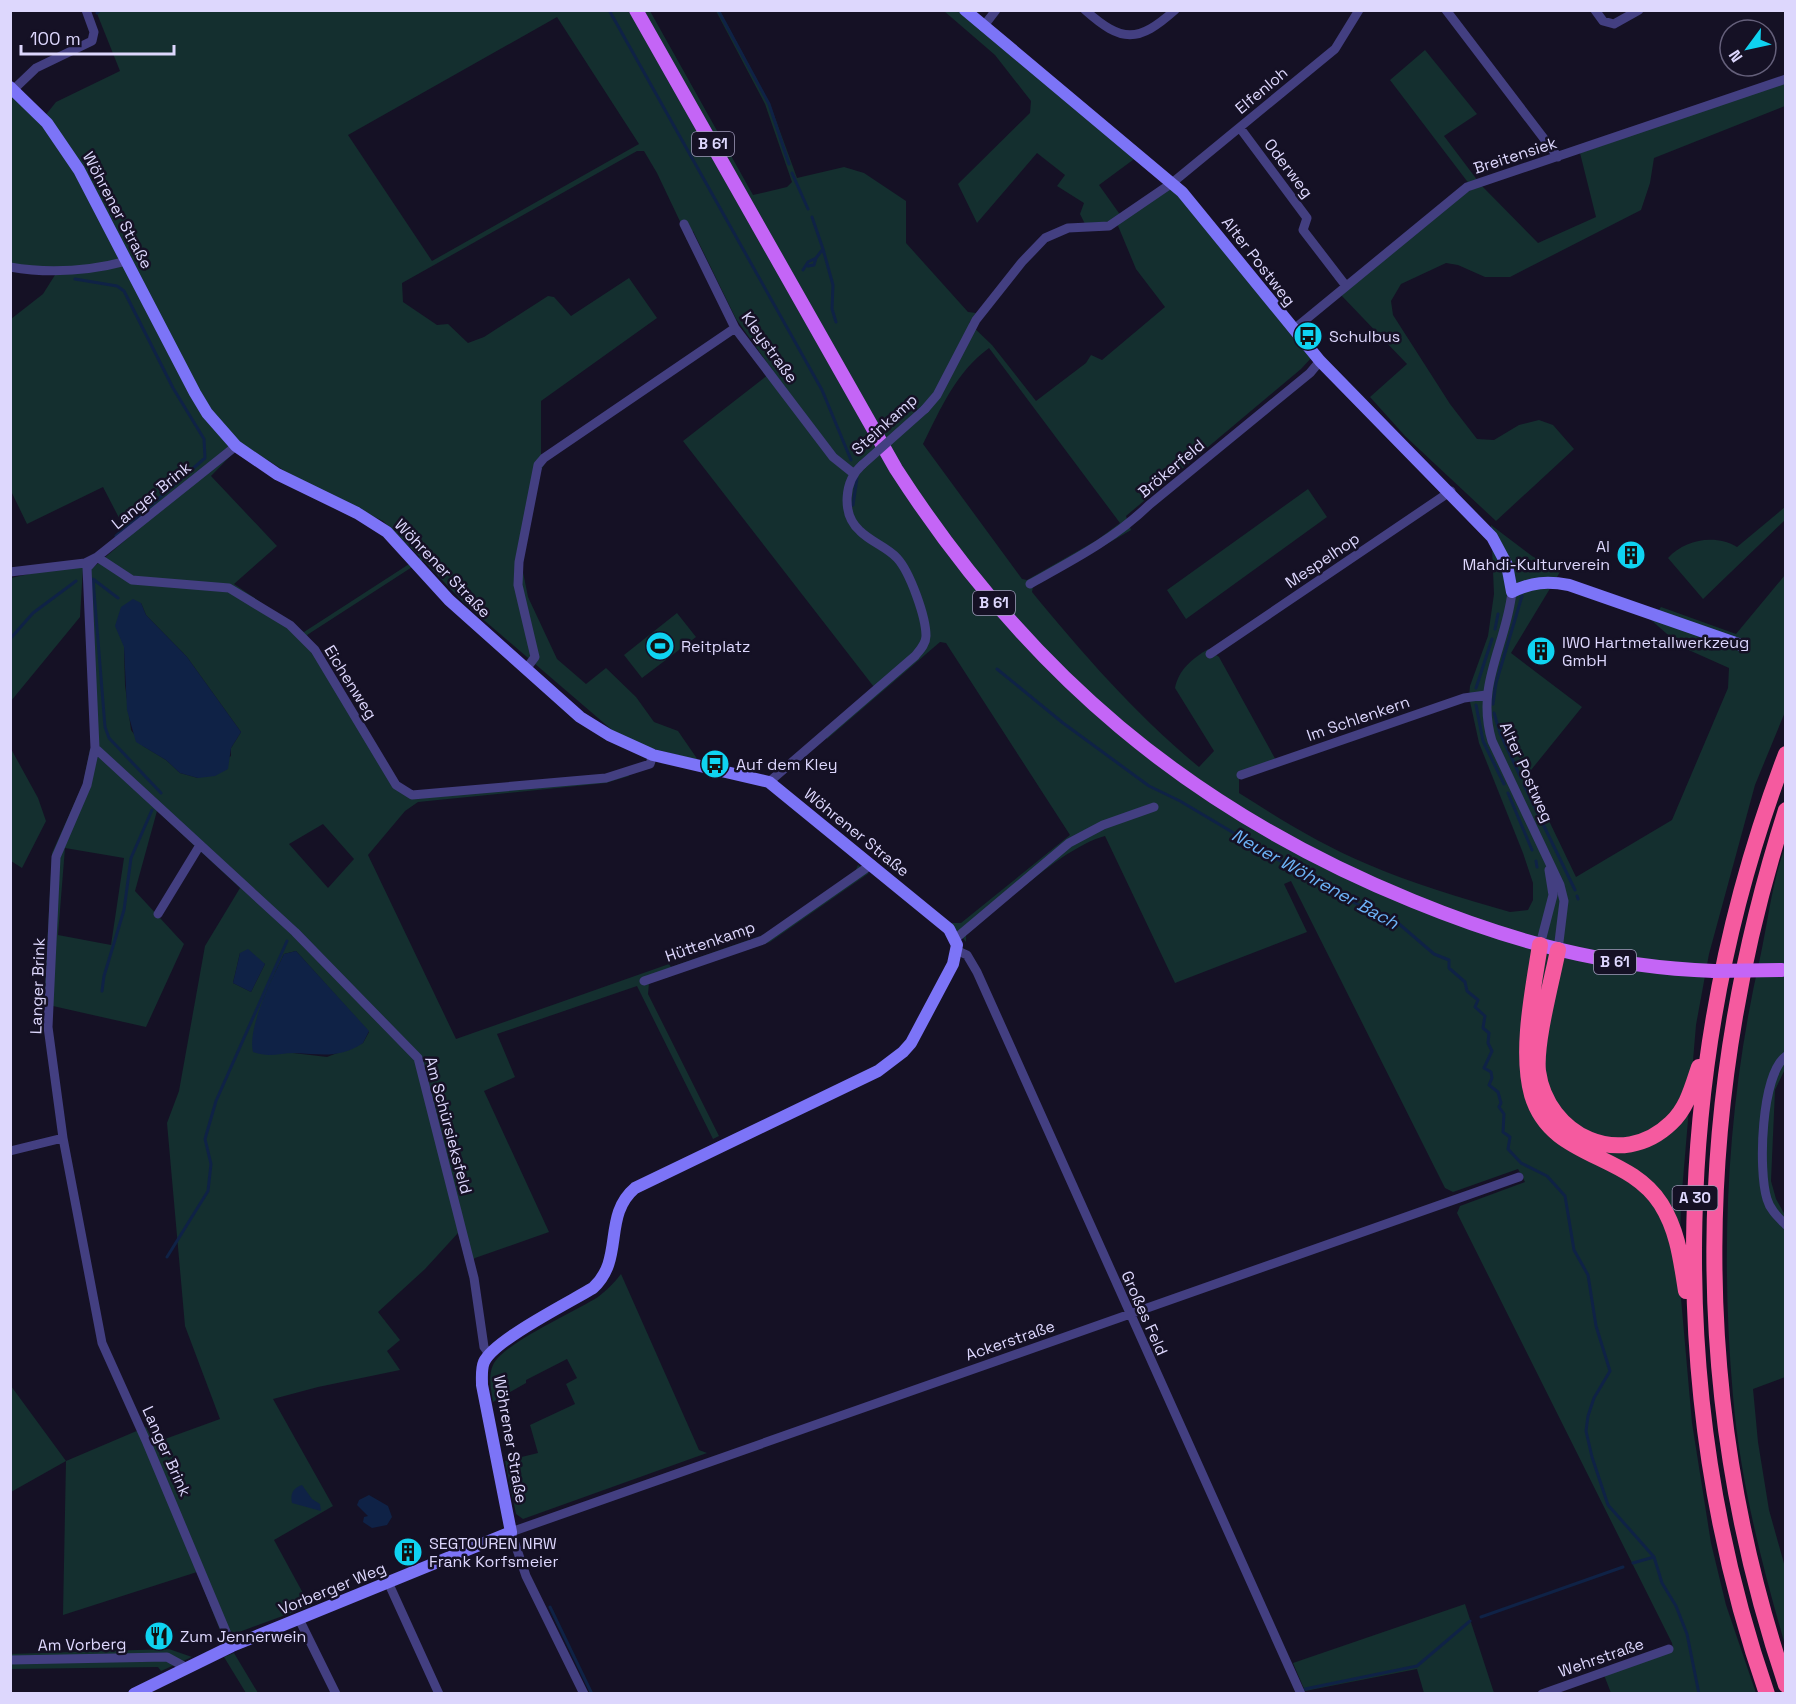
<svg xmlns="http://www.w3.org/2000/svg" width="1796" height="1704" font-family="'Space Grotesk',sans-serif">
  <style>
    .green { fill: #142f2f; fill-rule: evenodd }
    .water { fill: #0f2246 }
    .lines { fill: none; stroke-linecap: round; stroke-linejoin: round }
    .stream { stroke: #0f2246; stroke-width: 3 }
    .street { stroke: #433f81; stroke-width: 9 }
    .secondary { stroke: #7c74f7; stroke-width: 12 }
    .primary { stroke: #c465f6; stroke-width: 14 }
    .highway { stroke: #f55a9f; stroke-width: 16 }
    .street-bridge { stroke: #433f81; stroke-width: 9 }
    .primary-bridge { stroke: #c465f6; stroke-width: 14 }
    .labels { text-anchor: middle; stroke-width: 5; stroke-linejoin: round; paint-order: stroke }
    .shield { fill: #151125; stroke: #a19cbc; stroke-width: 1.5 }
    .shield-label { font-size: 15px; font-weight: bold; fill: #ddd7fd }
    .street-label { font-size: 16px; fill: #ddd7fd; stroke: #151125 }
    .poi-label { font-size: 16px; fill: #ddd7fd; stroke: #151125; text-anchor: start }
    .water-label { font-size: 18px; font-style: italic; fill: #6cb2f6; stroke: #151125 }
  </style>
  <rect width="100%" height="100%" fill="#151125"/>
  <path class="green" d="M96 11H650L753 195 787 187 792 182 765 104 716 11H720L770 104 797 178 844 167 864 173 906 201V243L968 312 976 313 969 323 992 345 1036 401 1086 363 1091 355 1102 360 1165 307 1136 269 1116 221 1085 224 1080 214 1084 203 1057 186 1065 175 1037 153 977 223 958 184 1030 113 1031 101 995 55 944 11H960L1141 154 1099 185 1121 216 1170 184 1313 356 1301 369 1126 516 1131 530 1033 587 1032 592C1083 654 1136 715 1199 767L1214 751 1175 688C1179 669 1192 659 1208 649L1219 657 1278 764 1239 778V793C1280 819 1322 845 1367 864 1413 884 1462 898 1510 912L1528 910 1533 900V883L1523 853 1479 743 1469 697 1470 686 1488 636 1494 594 1491 525 1532 556 1560 572 1511 653 1582 707 1527 775 1576 877 1672 820 1728 688 1729 668 1682 647 1651 620 1661 607 1736 634 1785 575V712L1755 785 1709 954 1696 1025 1681 1203 1679 1276 1692 1423 1711 1543 1726 1605 1756 1693H1611L1604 1675 1673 1650 1672 1643 1457 1213 1460 1206 1525 1182 1518 1169 1453 1192 1445 1188 1291 881 1284 884 1307 932 1175 983 1105 836C1063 847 1001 907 966 935V942L950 923H961L1070 835 946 643 940 642 827 739 823 733 874 687 683 441 773 371 736 319 693 231 686 240V234L657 173 644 151H637L402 283 403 302 437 325 448 324 468 343 484 337 548 296 554 297 571 316 629 278 657 318 541 401V455L545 463 539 474 522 567 528 597 557 659 586 684 606 668 636 697 654 722 678 731 698 760 646 747 612 730 464 603 423 560 307 635 397 781 416 793 605 775 626 769 629 776 606 783 418 802 405 811 368 855 456 1039 669 964 671 967 763 935 855 872 858 865 869 873 770 942 649 983 648 994 719 1136 713 1139 637 986 497 1034 515 1077 484 1091 549 1232 475 1258 467 1265 458 1233 425 1269 378 1312 400 1340 387 1351 400 1370 318 1387 273 1399 333 1506 274 1540 310 1606 223 1638 197 1572 63 1615 66 1461 11 1492V1386L66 1461 146 1427 154 1443 220 1419 185 1326 167 1123 179 1091 205 946 240 888 157 811 135 891 184 944 146 1027 44 1004 52 853 83 784 90 749 98 746 89 571 129 537 103 487 27 524 11 491V319L43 294 55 275 11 271 10 93 40 122 56 102 120 71ZM557 17 639 144 432 261 348 135ZM989 348 1120 523 1097 540 1027 580 1022 579 923 444C941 408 956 372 989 348ZM242 444 299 480 383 521 420 557 304 632 234 584 277 546 211 476ZM141 603 146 615 187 657 241 732 231 748V756L198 778 180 773 166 760 143 746 131 730 125 685 124 647ZM323 824 354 859 328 888 289 844ZM65 848 124 858 111 945 58 935ZM296 951 369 1032 363 1043 327 1057 293 1053 255 1028 275 973 284 954ZM240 953 265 964 251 992 233 983Z
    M1425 50 1477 114 1444 136 1481 185 1538 243 1596 217 1580 153 1785 82V106L1654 158 1650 183 1641 210 1510 277H1485L1458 265 1446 263 1401 284 1391 301 1393 315 1450 404 1477 439 1494 440 1519 425 1539 420 1553 425 1574 449 1496 521 1405 436 1370 397 1407 364 1341 295 1463 194 1473 189 1390 80Z
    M1308 489 1327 517 1186 619 1167 590Z
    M1785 507V520L1703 599 1668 558C1685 539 1716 534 1737 547Z
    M83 567 80 617 11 701V578L56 568Z
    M677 613 696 637 642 678 624 655Z
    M10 747 38 798 46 821 22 868 11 861Z
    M1785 847 1786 1067 1775 1090 1771 1181 1776 1199 1785 1215V1377L1753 1389 1758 1442 1769 1510 1785 1567V1645C1762 1565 1740 1480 1733 1396 1720 1250 1727 1102 1760 958 1768 922 1772 882 1785 847Z
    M621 1274 699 1450 707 1453 523 1519 516 1514 505 1461 538 1453 530 1425 575 1404 566 1384 577 1378 567 1359 526 1380V1383L493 1402C491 1390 488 1376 493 1365 502 1344 576 1311 598 1297 607 1290 614 1283 621 1274Z
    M1465 1604 1494 1693H1424L1417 1669 1305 1691 1293 1663Z
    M169 1649 192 1657 161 1671 158 1667 11 1669 10 1654Z
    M234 1653 258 1693H246L224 1657Z"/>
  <path class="water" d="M133 599 141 603 146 615 187 657 241 732 231 748 228 769 215 776 198 778 180 773 166 760 136 742 127 710 124 647 115 626 121 607Z
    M248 949 265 964 251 992 233 983 240 953Z
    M296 951 369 1031 363 1043C339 1059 321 1054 295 1053 279 1053 269 1058 253 1052 247 1027 273 977 284 954Z
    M302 1485 312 1499 320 1504 321 1511 292 1503C290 1494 293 1488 302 1485Z
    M369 1495 388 1506 392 1517 387 1525 372 1528 363 1522 364 1517 368 1516 357 1505 359 1500Z"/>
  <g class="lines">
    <path class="stream" d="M609 10 822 390 851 460
      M718 10 769 104 789 164
      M97 13 100 10
      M792 173 808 209
      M812 217 823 249 816 258
      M823 249 833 285 832 309 836 322
      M803 270 808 262 816 258 814 265 808 266
      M75 279 117 286 124 291 173 388 204 439 205 458 116 536
      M853 505 857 478
      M93 579 105 727 109 738 161 793
      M93 579 118 598
      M1495 629 1498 614
      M10 639 33 613 76 581
      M997 669 1063 723 1149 786 1180 801 1336 894 1398 923 1434 954 1449 960V968L1465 982 1467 991 1478 1000 1475 1007 1485 1016 1483 1028 1489 1033 1488 1043 1492 1051 1484 1068 1491 1072 1492 1078 1489 1085 1498 1092 1501 1103 1499 1107 1504 1114 1503 1132 1510 1137 1508 1149 1521 1163 1547 1176 1565 1196 1574 1250 1588 1275 1596 1326 1610 1371 1594 1398 1588 1416 1586 1431 1592 1457 1608 1505 1654 1557 1662 1583 1676 1606 1687 1634 1699 1694
      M1476 688 1492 639
      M1493 704 1496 683 1522 596
      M1476 705 1483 741 1504 784
      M1494 713 1500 733 1521 778
      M1524 785 1575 890
      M1508 793 1532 850
      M1536 861 1537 867
      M1577 896 1578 899
      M102 991 104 976 124 910 131 858 152 810
      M167 1257 208 1191 211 1164 205 1139 216 1101 287 941
      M1633 1563 1654 1557
      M550 1607 592 1694
      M1481 1617 1623 1567
      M1305 1689 1417 1666 1470 1621"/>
    <path class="street" d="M1085 10C1122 43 1138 43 1175 10
      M1446 10 1558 157
      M1595 10 1603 21 1614 24 1639 10
      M983 27 996 10
      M13 90 36 68 92 41 94 32 86 10
      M1240 128 1307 218 1303 230 1346 286
      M684 224 735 328 833 457 853 473
      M10 267C50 274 89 271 127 261
      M1293 330 1467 187 1786 79
      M925 409 937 395 976 320 1022 262 1045 238 1068 228 1109 226 1172 183 1335 49 1359 10
      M10 572 85 563 97 557 132 580 229 588 290 625 315 650 396 785 412 795 606 778 650 764 653 755
      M1030 584C1073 560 1114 539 1149 505L1310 373 1320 361
      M1512 592C1506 646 1475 685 1492 741L1560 885 1564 901 1558 950
      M1210 654 1451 491
      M526 669 535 657 518 585 519 562 538 465 544 458 735 328
      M95 748 295 932 418 1058 474 1278 484 1347 489 1354
      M1241 775 1464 698 1486 695
      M769 782 915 656C920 650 926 644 926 636 926 617 910 572 897 558 887 547 871 542 860 531 841 514 844 481 862 465
      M158 914 200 845
      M955 939 1069 843 1103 825 1154 807
      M1540 945 1553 895 1549 870
      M956 950 967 955 977 972 1301 1694
      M644 981 763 940 872 864
      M1786 1056C1761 1075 1758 1170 1767 1199 1770 1210 1778 1217 1786 1225
      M10 1151 63 1138
      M388 1582 439 1694
      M299 1619 336 1694
      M232 1646 147 1443 102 1343 63 1138 48 1027 56 857 87 785 95 748 87 568 97 557 236 446
      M10 1660 167 1657 187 1668
      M584 1694 526 1576 511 1532 1519 1177
      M1542 1694 1669 1649"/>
    <path class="secondary" d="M965 10 1182 192 1320 361 1492 537 1507 565 1512 592C1531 582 1548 581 1569 585L1744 646
      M10 87 47 123 79 170 195 393 207 413 236 446 277 474 357 513 387 532 449 600 580 717 609 735 653 755 769 782 949 929 957 945 953 964 911 1043 903 1052 878 1071 635 1188C602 1216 625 1259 593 1288 570 1302 494 1340 484 1362 481 1369 482 1378 482 1385L511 1532 232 1646 134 1694"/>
    <path class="primary" d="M636 10 896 469C1027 672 1189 810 1413 901 1513 942 1606 967 1714 971"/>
    <path class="highway" d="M1786 810C1693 1100 1688 1395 1786 1685
      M1540 945C1533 990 1520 1051 1532 1095 1551 1160 1627 1151 1661 1204 1678 1231 1681 1260 1686 1291
      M1558 950C1552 980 1535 1043 1538 1071 1547 1136 1621 1171 1671 1123 1687 1108 1692 1088 1699 1067
      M1767 1694C1662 1391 1672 1052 1786 754"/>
    <path class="street-bridge" d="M862 465 925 409"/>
    <path class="primary-bridge" d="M1714 971 1782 970"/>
  </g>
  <defs>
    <g id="bus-disc" transform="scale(1.5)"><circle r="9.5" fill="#0fd3f1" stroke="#151125"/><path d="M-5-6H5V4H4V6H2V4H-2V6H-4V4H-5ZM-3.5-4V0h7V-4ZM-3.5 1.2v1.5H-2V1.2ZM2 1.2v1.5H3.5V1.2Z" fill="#111"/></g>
    <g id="building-disc" transform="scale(1.5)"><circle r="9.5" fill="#0fd3f1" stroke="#151125"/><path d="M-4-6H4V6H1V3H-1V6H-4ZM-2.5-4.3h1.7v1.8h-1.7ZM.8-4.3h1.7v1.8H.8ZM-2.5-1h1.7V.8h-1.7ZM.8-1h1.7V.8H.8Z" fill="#111"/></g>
    <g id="stadium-disc" transform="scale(1.5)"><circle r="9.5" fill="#0fd3f1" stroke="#151125"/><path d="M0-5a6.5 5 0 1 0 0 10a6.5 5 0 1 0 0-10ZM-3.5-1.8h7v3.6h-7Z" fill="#111"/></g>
    <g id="restaurant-disc" transform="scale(1.5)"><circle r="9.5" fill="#0fd3f1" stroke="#151125"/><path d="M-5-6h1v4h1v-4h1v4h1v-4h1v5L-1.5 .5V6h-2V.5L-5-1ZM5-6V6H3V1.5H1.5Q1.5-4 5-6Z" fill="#111"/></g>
  </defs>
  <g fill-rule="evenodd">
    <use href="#bus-disc" x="1308" y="336"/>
    <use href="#building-disc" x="1631" y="555"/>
    <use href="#stadium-disc" x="660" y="646"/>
    <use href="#building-disc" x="1541" y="651"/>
    <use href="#bus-disc" x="715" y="764"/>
    <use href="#building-disc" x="408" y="1552"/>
    <use href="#restaurant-disc" x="159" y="1636"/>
  </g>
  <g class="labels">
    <g class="shield">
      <rect x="692" y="132" width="42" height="24" rx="4.5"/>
      <rect x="973" y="591" width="42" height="24" rx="4.5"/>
      <rect x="1594" y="950" width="42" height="24" rx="4.5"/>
      <rect x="1672.5" y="1186" width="45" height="24" rx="4.5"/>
    </g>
    <g class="shield-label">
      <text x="713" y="149">B 61</text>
      <text x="994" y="608">B 61</text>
      <text x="1615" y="967">B 61</text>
      <text x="1695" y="1203">A 30</text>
    </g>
    <g class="street-label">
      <text transform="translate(1261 90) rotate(-40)" y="6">Elfenloh</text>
      <text transform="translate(1515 155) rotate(-18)" y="6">Breitensiek</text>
      <text transform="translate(1289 168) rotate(53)" y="6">Oderweg</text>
      <text transform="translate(118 210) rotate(62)" y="6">Wöhrener Straße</text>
      <text transform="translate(1259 261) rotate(52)" y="6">Alter Postweg</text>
      <text transform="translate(770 347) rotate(54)" y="6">Kleystraße</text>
      <text transform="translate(884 424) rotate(-42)" y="6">Steinkamp</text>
      <text transform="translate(1171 468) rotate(-40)" y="6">Brökerfeld</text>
      <text transform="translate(151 495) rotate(-39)" y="6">Langer Brink</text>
      <text transform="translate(1322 560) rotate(-34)" y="6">Mespelhop</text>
      <text transform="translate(443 568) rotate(46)" y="6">Wöhrener Straße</text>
      <text transform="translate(351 682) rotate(58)" y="6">Eichenweg</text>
      <text transform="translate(1358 718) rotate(-19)" y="6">Im Schlenkern</text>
      <text transform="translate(1527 772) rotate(66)" y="6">Alter Postweg</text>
      <text transform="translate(857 832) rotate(39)" y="6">Wöhrener Straße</text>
      <text transform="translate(710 941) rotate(-19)" y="6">Hüttenkamp</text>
      <text transform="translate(37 986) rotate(-88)" y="6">Langer Brink</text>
      <text transform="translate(449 1125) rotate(75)" y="6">Am Schürsieksfeld</text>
      <text transform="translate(1145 1313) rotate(66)" y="6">Großes Feld</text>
      <text transform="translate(1010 1340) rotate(-19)" y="6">Ackerstraße</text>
      <text transform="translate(511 1439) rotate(80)" y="6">Wöhrener Straße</text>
      <text transform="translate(167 1451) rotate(66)" y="6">Langer Brink</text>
      <text transform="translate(332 1588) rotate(-22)" y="6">Vorberger Weg</text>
      <text transform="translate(82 1644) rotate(-1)" y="6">Am Vorberg</text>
      <text transform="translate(1601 1657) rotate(-19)" y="6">Wehrstraße</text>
    </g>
    <g class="poi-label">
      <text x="1329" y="342">Schulbus</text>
      <text x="1610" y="552" text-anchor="end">Al<tspan x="1610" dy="18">Mahdi-Kulturverein</tspan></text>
      <text x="1562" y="648">IWO Hartmetallwerkzeug<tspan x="1562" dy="18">GmbH</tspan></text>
      <text x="681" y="652">Reitplatz</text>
      <text x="736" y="770">Auf dem Kley</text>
      <text x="429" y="1549">SEGTOUREN NRW<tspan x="429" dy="18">Frank Korfsmeier</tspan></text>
      <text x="180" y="1642">Zum Jennerwein</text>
    </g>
    <g class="water-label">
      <text transform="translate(1315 879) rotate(29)" y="6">Neuer Wöhrener Bach</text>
    </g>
  </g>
  <rect width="1796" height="1704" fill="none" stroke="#ddd7fd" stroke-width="24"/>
  <g transform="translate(1748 48) rotate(237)"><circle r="28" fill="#151125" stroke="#65607b" stroke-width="1.5"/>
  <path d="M0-4.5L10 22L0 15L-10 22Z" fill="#0fd3f1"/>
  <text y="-9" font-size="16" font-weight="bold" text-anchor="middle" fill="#ddd7fd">N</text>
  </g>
  <path d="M21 45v9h153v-9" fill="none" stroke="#ddd7fd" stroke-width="3"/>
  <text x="30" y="45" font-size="18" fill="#ddd7fd" stroke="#151125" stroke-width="4.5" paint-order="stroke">100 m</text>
</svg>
